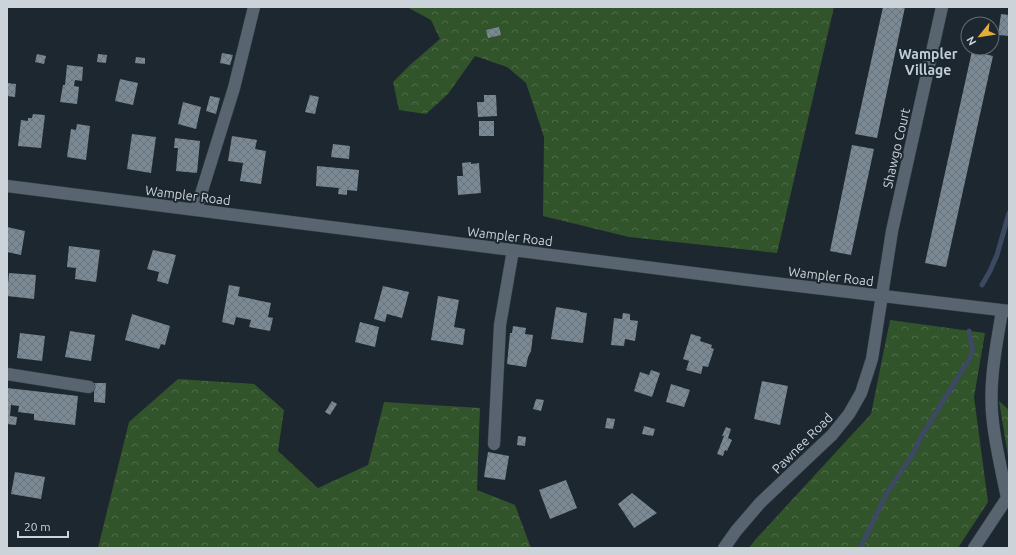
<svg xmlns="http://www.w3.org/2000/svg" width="1016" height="555" font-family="Ubuntu,sans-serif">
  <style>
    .forest { fill: url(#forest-crowns) }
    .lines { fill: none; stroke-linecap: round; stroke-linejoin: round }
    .stream { stroke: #3d4862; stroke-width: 5 }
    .building { fill: url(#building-cross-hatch) }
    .minor-casing { stroke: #39434a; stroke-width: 13 }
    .minor { stroke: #586570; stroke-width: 12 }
    .labels { text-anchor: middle; stroke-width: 4; stroke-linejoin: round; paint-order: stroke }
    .street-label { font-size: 13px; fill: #ccd4da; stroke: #1c2730 }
    .neighbourhood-label { font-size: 14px; font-weight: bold; fill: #c0ceda; stroke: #1c2730 }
  </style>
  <defs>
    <pattern id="forest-crowns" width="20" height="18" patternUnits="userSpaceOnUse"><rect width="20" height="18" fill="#32542b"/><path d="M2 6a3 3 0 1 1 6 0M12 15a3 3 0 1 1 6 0" fill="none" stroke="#4e6c49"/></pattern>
    <pattern id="building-cross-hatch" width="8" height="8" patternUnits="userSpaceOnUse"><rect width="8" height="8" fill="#7b8994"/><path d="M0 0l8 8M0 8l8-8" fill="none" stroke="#68737b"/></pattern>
  </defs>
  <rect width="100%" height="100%" fill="#1c2730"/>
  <path class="forest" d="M407 7H834L777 253 629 237 543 216 544 137 526 83 507 67 475 56 448 94 426 114 399 110 393 82 410 65 440 39 431 20Z
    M890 320 985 333 974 397 988 502 958 548H749L755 540 871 414Z
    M178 379 254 384 284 410 278 451 318 488 368 465 384 402 480 408 477 490 515 505 531 548H98L129 422Z
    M999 401 1009 410V462Z"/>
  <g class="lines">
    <path class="stream" d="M982 285 990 271 997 255 1009 213
      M861 548 863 542 887 493 914 452 921 437 971 356C975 341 969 343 969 331"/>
  </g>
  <path class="building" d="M883 7H905L877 138 855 134Z
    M1001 14 1009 15V36L998 35Z
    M499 27 501 35 488 38 486 30Z
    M972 51 993 56 946 267 925 263Z
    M222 53 233 55 230 65 220 63Z
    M37 54 46 56 44 64 35 62Z
    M98 54 107 55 106 63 97 62Z
    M136 57 145 58V64L135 63Z
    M67 65 83 67 82 81 75 80 74 86 79 87 77 104 60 102 63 85H65Z
    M120 79 138 83 133 105 115 101Z
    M7 83 16 84 15 97 7 96Z
    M310 95 319 97 315 114 305 112Z
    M484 95H496L497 116 478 117 477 102H484Z
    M210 96 220 98 216 114 206 111Z
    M183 102 201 107 196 129 178 124Z
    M33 114 45 115 41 148 18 146 21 120 28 121V118H32Z
    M479 121H494V136H479Z
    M77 124 90 126 86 160 67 157 71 129 76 130Z
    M132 134 156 137 151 173 127 169Z
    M232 136 257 140 255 149 266 151 261 184 240 181 243 163 228 161Z
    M175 138 200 141 197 173 176 171 178 148H174Z
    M333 144 350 146 349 159 331 157Z
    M852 145 874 149 851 255 830 251Z
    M471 162V164L479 163 481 193 458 195 457 176H463L462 163Z
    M317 166 359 170 357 191 347 190V195L338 194 339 188 316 186Z
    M7 227 25 231 21 255 7 252Z
    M69 246 100 250 96 282 75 279 76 268 67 267Z
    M153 250 176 255 168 284 157 281 159 272 147 269Z
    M9 273 36 275 34 299 7 296Z
    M229 285 240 287 238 296 271 303 268 317 273 318 270 331 249 327 251 320 236 317 234 325 222 322Z
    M383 286 409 292 402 318 387 314 385 322 374 319Z
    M438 296 459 300 454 327 465 329 463 345 431 340Z
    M556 307 580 311V312L587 313 583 343 551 339Z
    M623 313 630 314V320L638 321 635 341 625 339 624 346 611 345 614 318 622 319Z
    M132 314 170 326 165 345 161 344 159 349 125 340Z
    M360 322 379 327 375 347 355 342Z
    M513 326 526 328 525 334 533 335 531 351 528 357 526 367 507 364 510 333H512Z
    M70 331 95 335 91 361 65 357Z
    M20 333 45 336 42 361 17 358Z
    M691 334 701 337 700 341 712 345 711 348 714 349 708 367 703 366 701 374 686 370 689 361 683 359Z
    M651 370 660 373 652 397 634 391 640 372 649 375Z
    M762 381 788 386 780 425 754 419Z
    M94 383H106L105 403 94 402Z
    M671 384 690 390 684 407 666 402Z
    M7 388 78 396 75 425 34 420V414L18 412 19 406 11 405 10 416 17 417 16 425 7 424Z
    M536 399 544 400 541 411 533 409Z
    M332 401 337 404 330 415 325 412Z
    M607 418 615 419 613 429 605 428Z
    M644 426 655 429 653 436 642 434Z
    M726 427 731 429 728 438 732 440 727 451 725 450 723 456 717 454 724 436H722Z
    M518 436 526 437 525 446 517 445Z
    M488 452 509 456 505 480 484 477Z
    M15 472 45 477 41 499 11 494Z
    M566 480 577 508 550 519 539 490Z
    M632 493 657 513 634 528 618 504Z"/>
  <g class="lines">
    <g class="minor-casing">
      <path id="minor" d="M7 186 740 279 1009 311
        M196 210 234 88 254 7
        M7 374 89 387
        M494 444 500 325 513 250
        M724 548 736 531 760 503 832 435 849 414 861 393 872 359 892 231 942 7
        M974 548 1007 498C1002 473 996 448 993 423 988 385 996 348 1002 311"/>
    </g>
    <use href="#minor" class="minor"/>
  </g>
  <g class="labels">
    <g class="street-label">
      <text transform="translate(896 148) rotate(-77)" y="5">Shawgo Court</text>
      <text transform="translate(188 195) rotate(7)" y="5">Wampler Road</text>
      <text transform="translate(510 236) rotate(7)" y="5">Wampler Road</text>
      <text transform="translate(831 276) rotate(7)" y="5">Wampler Road</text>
      <text transform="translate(802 443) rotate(-45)" y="5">Pawnee Road</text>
    </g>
    <g class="neighbourhood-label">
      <text x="928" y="59">Wampler<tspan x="928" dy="16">Village</tspan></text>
    </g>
  </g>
  <rect width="1016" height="555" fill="none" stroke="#ccd4da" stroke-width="16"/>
  <g transform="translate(980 36) rotate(240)"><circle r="19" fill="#1c2730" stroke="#626c74"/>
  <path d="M0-3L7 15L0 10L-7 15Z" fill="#e4ad35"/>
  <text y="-6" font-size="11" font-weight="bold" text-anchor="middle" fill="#ccd4da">N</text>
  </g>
  <path d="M18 531v6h50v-6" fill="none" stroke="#ccd4da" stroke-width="2"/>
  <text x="24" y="531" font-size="12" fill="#ccd4da" stroke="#1c2730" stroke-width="3" paint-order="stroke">20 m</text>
</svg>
